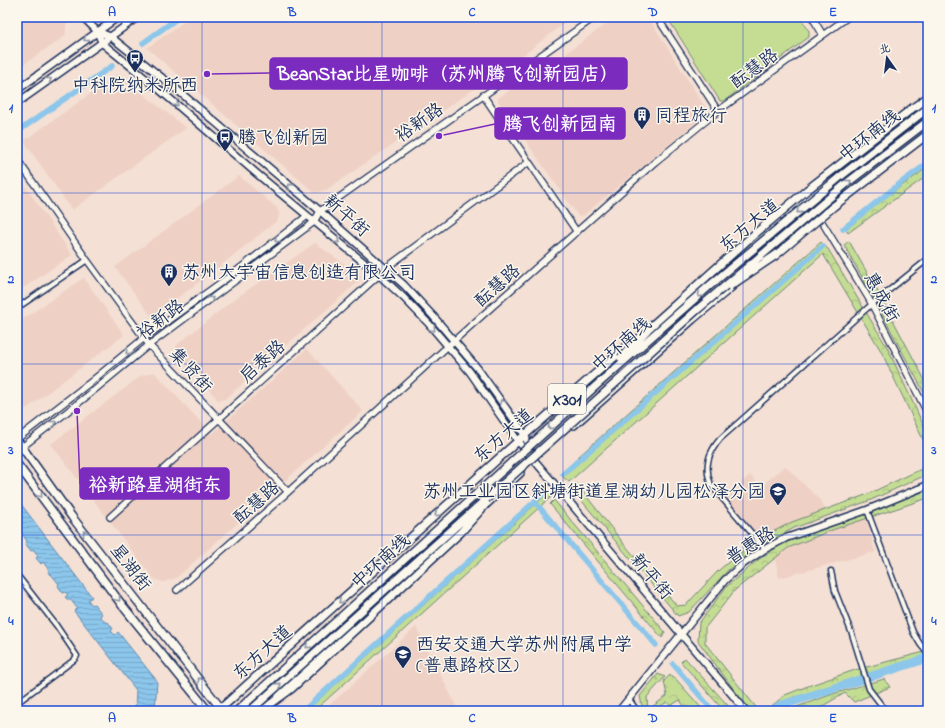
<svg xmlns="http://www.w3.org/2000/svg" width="945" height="728" font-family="'Indie Flower','LXGW WenKai TC',sans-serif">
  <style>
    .built { fill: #efd0c4 }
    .green { fill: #c4dd93; stroke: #708678 }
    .forest { fill: url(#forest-crowns); stroke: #708678 }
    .water { fill: url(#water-rules); stroke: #5f8ab3 }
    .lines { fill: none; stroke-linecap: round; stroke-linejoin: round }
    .canal { stroke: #8cc6eb; stroke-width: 5.5 }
    .river { stroke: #8cc6eb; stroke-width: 9 }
    .minor-casing { stroke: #1b2f5e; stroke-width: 7 }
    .tertiary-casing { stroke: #1b2f5e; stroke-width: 8 }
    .secondary-casing { stroke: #1b2f5e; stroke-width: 9 }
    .primary-casing { stroke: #1b2f5e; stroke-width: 10 }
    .trunk-casing { stroke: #1b2f5e; stroke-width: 10 }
    .minor { stroke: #fbf7ec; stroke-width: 4 }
    .tertiary { stroke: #fbf7ec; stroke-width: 5.5 }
    .secondary { stroke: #fbf7ec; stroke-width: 6 }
    .primary { stroke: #fbf7ec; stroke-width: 7 }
    .trunk { stroke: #fbf7ec; stroke-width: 7 }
    .trunk-bridge-casing { stroke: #1b2f5e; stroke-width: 10; stroke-linecap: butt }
    .trunk-bridge { stroke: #fbf7ec; stroke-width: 7 }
    .oneway { stroke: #8b93a5 }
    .grid { fill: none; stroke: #1d4ed8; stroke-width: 1; stroke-opacity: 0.55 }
    .labels { text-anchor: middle; stroke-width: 3; stroke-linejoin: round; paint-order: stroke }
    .shield { fill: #fbf7ec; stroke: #5e6b89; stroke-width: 1 }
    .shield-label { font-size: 17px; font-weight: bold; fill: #1b2f5e }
    .street-label { font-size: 18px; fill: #1b2f5e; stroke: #fbf7ec }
    .poi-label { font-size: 18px; fill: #1b2f5e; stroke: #fbf7ec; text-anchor: start }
    .leader { fill: none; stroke: #7b2cbf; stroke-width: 1.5 }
    .callout-dot { fill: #7b2cbf; stroke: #fbf7ec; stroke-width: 1.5 }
    .callout { fill: #7b2cbf; stroke: #7b2cbf; stroke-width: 1.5 }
    .callout-label { font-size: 19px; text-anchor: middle; font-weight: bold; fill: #fff }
    .neatline { fill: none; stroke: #1d4ed8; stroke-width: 1.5 }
    .grid-label { font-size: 13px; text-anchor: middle; font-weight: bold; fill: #1d4ed8 }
  </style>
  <defs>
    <pattern id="forest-crowns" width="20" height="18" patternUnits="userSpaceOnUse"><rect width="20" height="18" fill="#c4dd93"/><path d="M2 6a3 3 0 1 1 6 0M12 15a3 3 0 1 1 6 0" fill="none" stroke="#a8be81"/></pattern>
    <pattern id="water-rules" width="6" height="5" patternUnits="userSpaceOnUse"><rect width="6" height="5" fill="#8cc6eb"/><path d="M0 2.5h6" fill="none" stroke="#78aacc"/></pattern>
  </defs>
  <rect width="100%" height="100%" fill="#f4e0d4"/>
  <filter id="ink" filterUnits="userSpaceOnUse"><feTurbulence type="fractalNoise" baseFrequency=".025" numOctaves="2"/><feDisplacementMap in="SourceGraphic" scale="8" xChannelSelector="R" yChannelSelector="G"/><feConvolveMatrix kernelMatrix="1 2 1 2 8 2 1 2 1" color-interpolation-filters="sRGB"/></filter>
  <g filter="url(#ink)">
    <path class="built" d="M17 17H66L67 18 65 36 17 69Z
      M191 17H572L517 60 326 190 315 193 147 48Z
      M616 17H648L708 112 584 215 578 216 498 101V98L565 54Z
      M118 74 186 128 72 210 24 141Z
      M17 174 72 255 17 292Z
      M239 176 277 208 279 214 278 220 207 276 152 317 115 267Z
      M315 243 361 276 359 281 225 399 218 400 178 354 176 347 178 344 232 301Z
      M84 278 124 335 26 409 17 407V323Z
      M307 349 363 411 176 578 164 582 157 580 153 578 51 444 141 376 154 372 212 434Z
      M785 466 819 499 828 513 761 540 726 497 750 475 760 487Z
      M866 516 875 552 779 578 774 554 796 542Z
      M416 627 459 711H323Z"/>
    <path class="green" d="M667 17H800L809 31V37L724 101H720Z"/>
    <path class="forest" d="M928 167V175L848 233 844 227Z
      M849 241 877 290 928 386V400L873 297 844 245Z
      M821 242 828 249 887 347 928 435V450L881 351 823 254 569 482 562 476 578 457Z
      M928 466V474L871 500 794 528 758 547 729 569 689 612 678 616 571 488 576 483 624 544 677 606 686 605 719 570 753 542 792 522 868 494Z
      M928 490V498L832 530 788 548 735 590 705 628V643L759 711H750L698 641 699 623 727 586 758 560 782 544 817 530Z
      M549 492 552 496 314 711H306Z
      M554 500 665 632 662 638 550 504Z
      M928 651V657L785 704 776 711H770L768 709 785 695 808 686 855 670Z
      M685 658 733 711H724L681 662Z
      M658 674 665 677 647 697 648 711H643L640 696Z
      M670 675 672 678 674 677 704 711H687L680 700 670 706 667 702 655 710 653 706 667 696 664 681Z
      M884 679 890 687 854 702 845 693 814 711H785L833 694Z"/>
    <path class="water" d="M17 499 92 597 88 600 92 605 94 604 102 614 100 616 106 623 108 622 113 629 111 631 115 635 118 632 157 681 155 711H135L136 690 74 611 77 608 70 599 68 600 65 597 68 595 65 592 63 593 58 586 59 584 51 574 50 575 48 572 49 570 43 562 41 564 36 558 38 556 34 550 31 551 25 543 27 541 19 530 17 531Z"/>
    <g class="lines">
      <path class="canal" d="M143 43 179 17
        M17 132 112 66
        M843 229 902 182 928 163
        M563 474 823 246
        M535 502 656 645
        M673 664 713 711
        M303 711 544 493"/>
      <path class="river" d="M774 711 779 706 928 658"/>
      <g class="minor-casing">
        <path id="minor" d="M17 308 87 260
          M867 510 913 632 920 644 928 654
          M765 549 711 485C704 467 708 453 720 439L872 304 928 259
          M831 571 835 591 852 634 869 689 886 711
          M17 575 56 625 77 656 74 660 17 703
          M629 699 637 711"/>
      </g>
      <g class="tertiary-casing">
        <path id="tertiary" d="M657 17 718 111
          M812 17 823 35
          M483 95 577 232
          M17 159 87 260 149 345 288 492
          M808 199 869 299 928 414
          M386 268 529 162
          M17 439 88 384 144 338 234 273 307 216
          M17 451 86 397 149 345 314 222 320 211 595 17
          M110 517 379 275
          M177 590 288 492 448 346 655 162 718 111 848 17"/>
      </g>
      <g class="secondary-casing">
        <path id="secondary" d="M83 17 97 31 111 37 175 88 320 211 404 285 433 316 478 369 525 435 530 449
          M97 31 102 43 161 91 256 173 379 275 404 298 429 324 470 372 518 441 746 711
          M17 90 118 17
          M17 103 138 17
          M619 711 725 580 743 564 765 549 786 538 867 510 928 485"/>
      </g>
      <g class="primary-casing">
        <path id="primary" d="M859 183 928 129
          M763 261 830 205
          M716 272 806 196 928 102
          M574 425 693 319 735 284
          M17 440 72 517 223 711
          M17 464 122 605 208 711
          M482 508 520 473
          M279 695 429 557
          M218 711 518 441 633 341"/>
      </g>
      <g class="trunk-casing">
        <path id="trunk" d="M914 107 928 97
          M261 711 291 689 356 629"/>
      </g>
      <use href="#minor" class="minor"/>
      <use href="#tertiary" class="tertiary"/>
      <use href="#secondary" class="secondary"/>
      <use href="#primary" class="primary"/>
      <use href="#trunk" class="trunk"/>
      <g class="trunk-bridge-casing">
        <path id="trunk-bridge" d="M730 286 776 255 834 206 928 134
          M621 358 648 329 750 238 807 190 914 107
          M356 629 461 532 486 504
          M237 711 598 384 708 287 841 176 928 108
          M250 711 698 309 847 183 928 121"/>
      </g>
      <use href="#trunk-bridge" class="trunk-bridge"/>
    </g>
    <defs><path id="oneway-chevron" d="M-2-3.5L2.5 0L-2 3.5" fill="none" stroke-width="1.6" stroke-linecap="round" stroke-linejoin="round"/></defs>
    <g class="oneway">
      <use href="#oneway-chevron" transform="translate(86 39) rotate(144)"/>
      <use href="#oneway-chevron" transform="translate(49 80) rotate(-35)"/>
      <use href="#oneway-chevron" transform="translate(176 104) rotate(41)"/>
      <use href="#oneway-chevron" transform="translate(849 182) rotate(-38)"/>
      <use href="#oneway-chevron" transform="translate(290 186) rotate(-140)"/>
      <use href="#oneway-chevron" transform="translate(799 211) rotate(140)"/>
      <use href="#oneway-chevron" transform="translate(277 240) rotate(142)"/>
      <use href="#oneway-chevron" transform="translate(337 241) rotate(40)"/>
      <use href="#oneway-chevron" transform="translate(700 295) rotate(138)"/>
      <use href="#oneway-chevron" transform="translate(211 299) rotate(-37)"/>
      <use href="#oneway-chevron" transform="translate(433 329) rotate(50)"/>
      <use href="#oneway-chevron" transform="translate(128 352) rotate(141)"/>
      <use href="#oneway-chevron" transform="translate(502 402) rotate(-125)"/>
      <use href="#oneway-chevron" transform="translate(54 423) rotate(-38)"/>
      <use href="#oneway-chevron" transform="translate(550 427) rotate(138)"/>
      <use href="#oneway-chevron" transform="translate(40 495) rotate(53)"/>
      <use href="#oneway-chevron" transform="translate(437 514) rotate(138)"/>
      <use href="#oneway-chevron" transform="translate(85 533) rotate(-128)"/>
      <use href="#oneway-chevron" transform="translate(118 599) rotate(53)"/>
      <use href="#oneway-chevron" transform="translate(341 601) rotate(138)"/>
      <use href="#oneway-chevron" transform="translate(308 646) rotate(138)"/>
      <use href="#oneway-chevron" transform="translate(200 680) rotate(-128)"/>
      <use href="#oneway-chevron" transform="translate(279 685) rotate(-42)"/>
    </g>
  </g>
  <path class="grid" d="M202 17V711M382 17V711M563 17V711M743 17V711M17 193H928M17 364H928M17 535H928"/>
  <defs>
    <g id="bus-pin" transform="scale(0.9)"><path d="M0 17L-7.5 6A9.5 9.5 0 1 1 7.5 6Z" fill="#1b2f5e" stroke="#fbf7ec"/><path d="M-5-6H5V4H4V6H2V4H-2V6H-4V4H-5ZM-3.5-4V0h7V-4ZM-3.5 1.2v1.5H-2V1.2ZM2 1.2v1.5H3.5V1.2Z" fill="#fff"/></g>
    <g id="building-pin" transform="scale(0.9)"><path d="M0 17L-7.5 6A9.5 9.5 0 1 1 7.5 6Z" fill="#1b2f5e" stroke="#fbf7ec"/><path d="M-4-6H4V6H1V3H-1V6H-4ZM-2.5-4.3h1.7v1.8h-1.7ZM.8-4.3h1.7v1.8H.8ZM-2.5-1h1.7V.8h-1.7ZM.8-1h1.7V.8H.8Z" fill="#fff"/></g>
    <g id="school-pin" transform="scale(0.9)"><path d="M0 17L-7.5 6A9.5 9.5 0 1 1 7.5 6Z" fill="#1b2f5e" stroke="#fbf7ec"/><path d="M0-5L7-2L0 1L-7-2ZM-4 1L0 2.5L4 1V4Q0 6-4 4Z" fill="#fff"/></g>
  </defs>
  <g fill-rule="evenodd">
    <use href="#bus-pin" x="135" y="58"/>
    <use href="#building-pin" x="642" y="115"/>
    <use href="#bus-pin" x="225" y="137"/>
    <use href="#building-pin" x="169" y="272"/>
    <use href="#school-pin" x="778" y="491"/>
    <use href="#school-pin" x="403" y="654"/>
  </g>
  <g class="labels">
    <rect class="shield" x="548" y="384" width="38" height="30" rx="3"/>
    <g class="shield-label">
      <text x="567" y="405">X301</text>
    </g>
    <g class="street-label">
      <text transform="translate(754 68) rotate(-36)" y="6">酝慧路</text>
      <text transform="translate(419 122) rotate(-35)" y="6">裕新路</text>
      <text transform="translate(869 135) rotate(-38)" y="6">中环南线</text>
      <text transform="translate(347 215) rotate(41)" y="6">新平街</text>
      <text transform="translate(749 225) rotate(-40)" y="6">东方大道</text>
      <text transform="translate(497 285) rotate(-42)" y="6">酝慧路</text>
      <text transform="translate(882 297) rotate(61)" y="6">惠成街</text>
      <text transform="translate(160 319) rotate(-37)" y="6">裕新路</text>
      <text transform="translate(621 344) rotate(-41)" y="6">中环南线</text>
      <text transform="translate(262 361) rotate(-42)" y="6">启泰路</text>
      <text transform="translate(191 370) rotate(47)" y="6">集贤街</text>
      <text transform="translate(503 435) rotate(-41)" y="6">东方大道</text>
      <text transform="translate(256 502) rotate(-41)" y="6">酝慧路</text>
      <text transform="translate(750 545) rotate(-33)" y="6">普惠路</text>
      <text transform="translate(380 561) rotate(-42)" y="6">中环南线</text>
      <text transform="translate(131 567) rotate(52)" y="6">星湖街</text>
      <text transform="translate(652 576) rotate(50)" y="6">新平街</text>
      <text transform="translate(262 652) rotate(-42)" y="6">东方大道</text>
    </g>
    <g class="poi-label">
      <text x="135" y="91" text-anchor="middle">中科院纳米所西</text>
      <text x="655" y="121">同程旅行</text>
      <text x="238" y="143">腾飞创新园</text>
      <text x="182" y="278">苏州大宇宙信息创造有限公司</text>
      <text x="765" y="497" text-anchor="end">苏州工业园区斜塘街道星湖幼儿园松泽分园</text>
      <text x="416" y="650">西安交通大学苏州附属中学<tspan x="416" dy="21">(普惠路校区)</tspan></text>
    </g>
  </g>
  <path class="leader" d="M207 74L270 73M439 136L495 124M77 411L80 484"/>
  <g class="callout-dot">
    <circle cx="207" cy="74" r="4"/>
    <circle cx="439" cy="136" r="4"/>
    <circle cx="77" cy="411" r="4"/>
  </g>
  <g class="callout">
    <rect x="270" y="58" width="357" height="31" rx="4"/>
    <rect x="495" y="108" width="130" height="31" rx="4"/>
    <rect x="80" y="468" width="149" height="31" rx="4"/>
  </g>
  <g class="callout-label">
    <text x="448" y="80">BeanStar比星咖啡（苏州腾飞创新园店）</text>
    <text x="560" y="130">腾飞创新园南</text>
    <text x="155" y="491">裕新路星湖街东</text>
  </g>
  <rect width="945" height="728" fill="none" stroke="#fbf7ec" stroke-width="44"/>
  <g transform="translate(887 58) rotate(346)" stroke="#fbf7ec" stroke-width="3" paint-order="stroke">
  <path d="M0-3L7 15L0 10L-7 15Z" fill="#1b2f5e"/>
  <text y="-6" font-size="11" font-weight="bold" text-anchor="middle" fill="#1b2f5e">北</text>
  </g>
  <rect x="22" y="22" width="901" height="684" class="neatline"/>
  <g class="grid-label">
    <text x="112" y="16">A</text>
    <text x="292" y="16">B</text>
    <text x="472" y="16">C</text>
    <text x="653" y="16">D</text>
    <text x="833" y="16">E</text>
    <text x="11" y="112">1</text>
    <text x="934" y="112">1</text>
    <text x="11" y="283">2</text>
    <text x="934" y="283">2</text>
    <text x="11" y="454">3</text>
    <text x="934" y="454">3</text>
    <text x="11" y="625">4</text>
    <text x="934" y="625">4</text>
    <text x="112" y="722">A</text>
    <text x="292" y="722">B</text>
    <text x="472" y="722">C</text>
    <text x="653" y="722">D</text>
    <text x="833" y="722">E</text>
  </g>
</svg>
